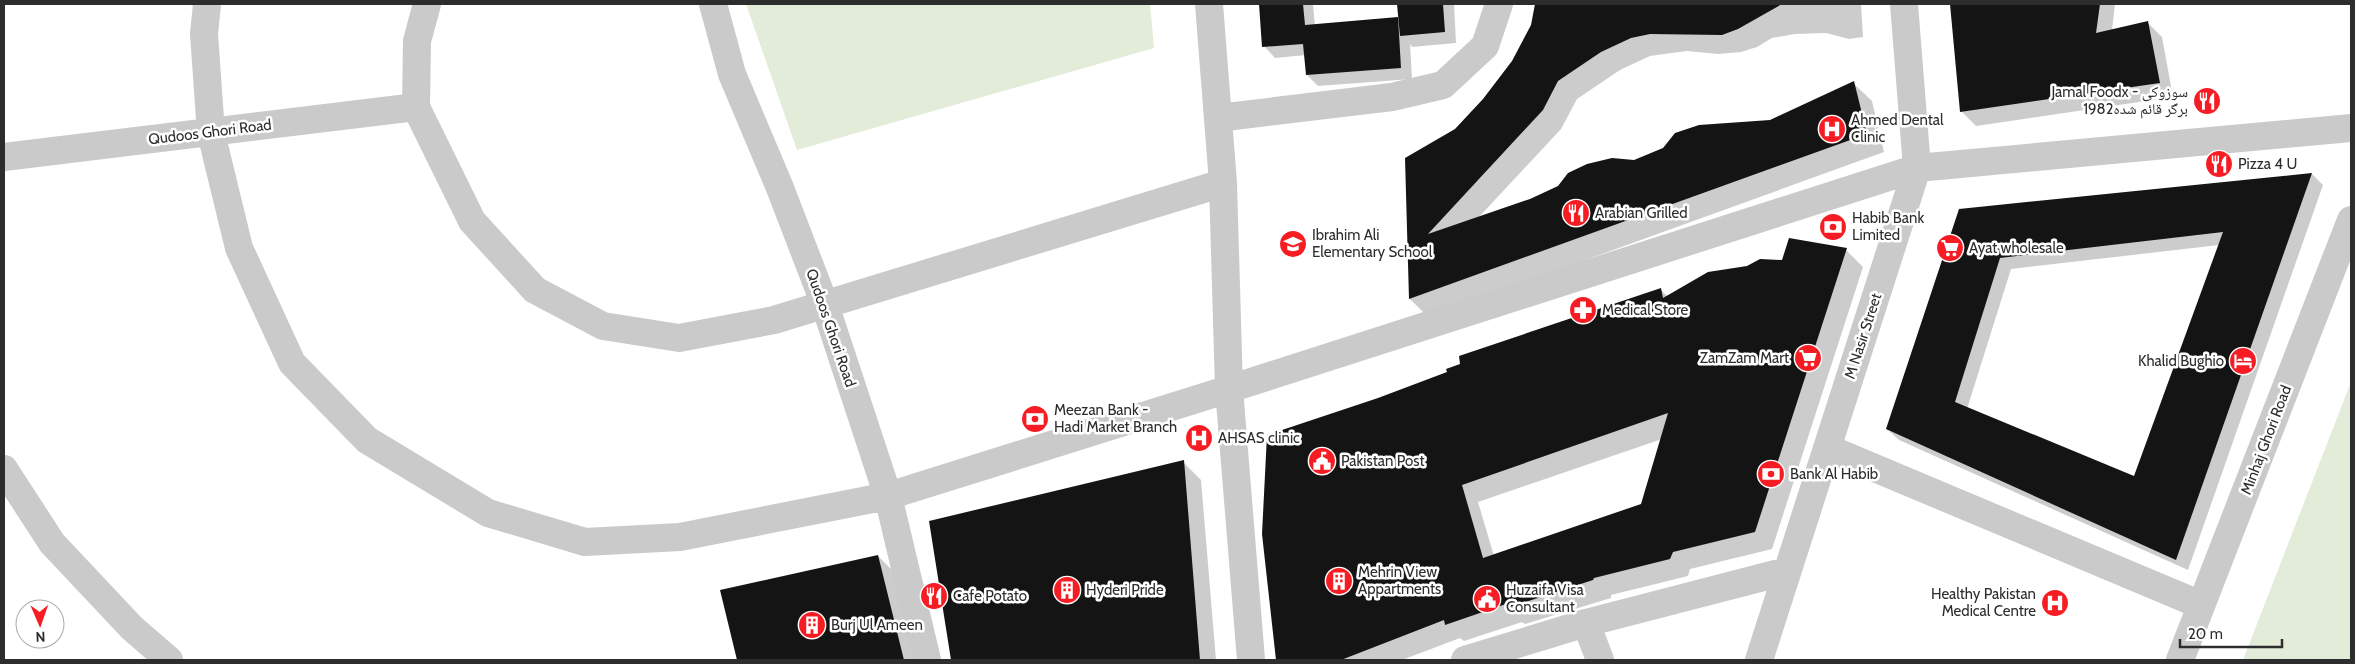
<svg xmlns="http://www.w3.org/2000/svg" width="2355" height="664" font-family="Cabin,'Noto Naskh Arabic',sans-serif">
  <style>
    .green { fill: #e2ecd8 }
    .shadow { fill: #0003; fill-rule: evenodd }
    .building { fill: #141414; fill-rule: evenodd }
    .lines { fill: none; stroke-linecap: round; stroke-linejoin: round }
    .street { stroke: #cacaca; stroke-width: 28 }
    .labels { text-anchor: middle; stroke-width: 5; stroke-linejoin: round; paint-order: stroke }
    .poi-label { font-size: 15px; fill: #2d2d2d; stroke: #fff; text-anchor: start }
    .street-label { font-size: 15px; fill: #2d2d2d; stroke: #fff }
  </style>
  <rect width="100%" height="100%" fill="#fff"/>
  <path class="green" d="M746 4H1150L1154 48 797 150Z
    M2351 382V660H2243Z"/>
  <path class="shadow" d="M1261 4H1313L1315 26 1397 18 1399 20 1398 4H1454L1456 43 1412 47 1410 44 1412 79 1318 86 1307 75 1306 55 1275 58 1264 46Z
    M1536 4H1861L1863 37 1849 39 1826 33 1795 34 1772 38 1757 47 1741 52 1718 54 1687 51 1650 56 1620 70 1577 99 1561 129 1478 218 1634 162 1770 122 1853 83 1872 101 1884 152 1428 317 1410 299 1406 159 1456 130 1484 100 1513 61 1532 25Z
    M1951 4H2115L2112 31 2148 23 2162 37 2173 97 1976 126 1962 112Z
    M2312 174 2323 185 2188 570 1899 440 1887 429 1960 210ZM2219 245 2135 478 1967 409 2011 269Z
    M1846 250 1863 267 1772 549 1690 569 1688 576 1611 595V598L1525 624 1522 622 1464 641 1460 638 1402 660H1277L1264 534 1378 399 1661 290 1668 297 1783 261ZM1662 439 1642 505 1494 556 1478 502Z
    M1183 462 1201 480 1216 660H952L930 522Z
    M878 556 895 573 916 660H738L721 591Z"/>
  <path class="building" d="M1259 4H1303L1305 25 1398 17 1401 68 1306 75 1303 44 1262 47Z
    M1397 4H1443L1445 32 1400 36Z
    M1535 4H1782L1738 29 1722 35 1650 34 1631 38 1601 52 1558 81 1543 110 1428 234 1530 199 1558 186 1568 173 1587 164 1612 158 1634 160 1663 148 1675 133 1699 125 1770 120 1854 81 1867 134 1409 299 1405 158 1455 129 1483 99 1512 61 1531 25Z
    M1950 4H2100L2096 33 2148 21 2160 83 1960 112Z
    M2312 173 2176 560 1886 429 1959 209ZM2223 232 2134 476 1955 402 2000 258Z
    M1789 238 1847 248 1755 532 1673 552 1670 559 1594 578 1593 580 1507 608 1506 604 1445 625 1444 620 1341 660H1276L1262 534 1267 435 1378 398 1447 372 1446 369 1460 364 1459 356 1661 288 1663 298 1708 272 1747 266 1760 259 1782 260ZM1668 413 1641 504 1483 558 1462 485Z
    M1184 460 1200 660H951L929 521Z
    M878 555 904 660H737L720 590Z"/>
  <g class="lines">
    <path class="street" d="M207 4 204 34 211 133 239 248 292 363 367 440 488 513 585 542 680 537 888 496 1229 389 1917 168 2351 128
      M427 4 417 41 416 107 472 221 535 290 603 326 679 338 774 320 1223 183
      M713 4 732 74 780 188 825 305 888 496 927 660
      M1209 4 1223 183 1229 389 1251 660
      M1218 118 1392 97 1443 85 1485 46 1499 4
      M4 157 416 107
      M1827 448 2201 605
      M4 469 52 543 132 628 169 660
      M1586 623 1600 660
      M1465 660 1586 623 1787 571
      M1759 660 1917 168 1904 4
      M2180 660 2351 220"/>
  </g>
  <defs>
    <g id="restaurant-disc" transform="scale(1.4375)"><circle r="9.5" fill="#f61c23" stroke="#fff"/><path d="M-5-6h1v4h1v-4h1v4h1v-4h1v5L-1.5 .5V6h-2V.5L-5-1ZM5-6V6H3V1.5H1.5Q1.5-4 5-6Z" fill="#fff"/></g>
    <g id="hospital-disc" transform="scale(1.4375)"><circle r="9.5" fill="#f61c23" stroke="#fff"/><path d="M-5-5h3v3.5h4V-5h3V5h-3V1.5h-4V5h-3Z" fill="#fff"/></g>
    <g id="bank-disc" transform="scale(1.4375)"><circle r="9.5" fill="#f61c23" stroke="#fff"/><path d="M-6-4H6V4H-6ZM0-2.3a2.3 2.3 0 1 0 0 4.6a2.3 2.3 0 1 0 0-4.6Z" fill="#fff"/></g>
    <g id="school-disc" transform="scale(1.4375)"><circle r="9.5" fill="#f61c23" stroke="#fff"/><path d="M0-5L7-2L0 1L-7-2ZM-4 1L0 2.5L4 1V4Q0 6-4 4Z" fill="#fff"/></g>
    <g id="supermarket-disc" transform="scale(1.4375)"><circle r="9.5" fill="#f61c23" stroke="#fff"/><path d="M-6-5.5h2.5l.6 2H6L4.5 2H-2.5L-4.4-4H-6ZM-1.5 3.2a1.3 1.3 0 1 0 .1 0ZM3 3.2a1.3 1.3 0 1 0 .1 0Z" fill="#fff"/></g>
    <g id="pharmacy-disc" transform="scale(1.4375)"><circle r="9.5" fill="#f61c23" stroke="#fff"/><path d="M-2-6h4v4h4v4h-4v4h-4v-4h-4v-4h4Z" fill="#fff"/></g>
    <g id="hotel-disc" transform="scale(1.4375)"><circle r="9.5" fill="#f61c23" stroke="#fff"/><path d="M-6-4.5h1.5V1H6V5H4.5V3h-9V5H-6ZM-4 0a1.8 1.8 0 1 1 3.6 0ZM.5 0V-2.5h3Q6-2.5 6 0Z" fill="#fff"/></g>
    <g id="civic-disc" transform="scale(1.4375)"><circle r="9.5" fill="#f61c23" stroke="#fff"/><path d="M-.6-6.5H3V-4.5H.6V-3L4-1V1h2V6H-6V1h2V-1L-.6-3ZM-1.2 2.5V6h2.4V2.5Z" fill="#fff"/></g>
    <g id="building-disc" transform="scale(1.4375)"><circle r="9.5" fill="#f61c23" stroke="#fff"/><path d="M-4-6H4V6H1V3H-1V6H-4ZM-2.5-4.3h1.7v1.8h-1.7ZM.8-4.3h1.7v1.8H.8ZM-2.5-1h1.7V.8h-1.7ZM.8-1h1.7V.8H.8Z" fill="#fff"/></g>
  </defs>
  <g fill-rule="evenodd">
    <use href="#restaurant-disc" x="2207" y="101"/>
    <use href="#hospital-disc" x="1832" y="129"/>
    <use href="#restaurant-disc" x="2219" y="164"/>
    <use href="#restaurant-disc" x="1576" y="213"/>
    <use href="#bank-disc" x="1833" y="227"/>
    <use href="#school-disc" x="1293" y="244"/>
    <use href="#supermarket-disc" x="1950" y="248"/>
    <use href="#pharmacy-disc" x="1583" y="310"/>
    <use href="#supermarket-disc" x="1808" y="358"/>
    <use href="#hotel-disc" x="2243" y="361"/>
    <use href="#bank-disc" x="1035" y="419"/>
    <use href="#hospital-disc" x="1199" y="438"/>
    <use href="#civic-disc" x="1322" y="461"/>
    <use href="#bank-disc" x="1771" y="474"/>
    <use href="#building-disc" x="1339" y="581"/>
    <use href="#building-disc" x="1067" y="590"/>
    <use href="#restaurant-disc" x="934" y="596"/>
    <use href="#civic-disc" x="1487" y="599"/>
    <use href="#hospital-disc" x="2055" y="603"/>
    <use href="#building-disc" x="812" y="625"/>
  </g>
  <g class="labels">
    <g class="poi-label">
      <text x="2188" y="97" text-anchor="end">Jamal Foodx - سوزوکی<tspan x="2188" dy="17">برگر قائم شدہ1982</tspan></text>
      <text x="1851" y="125">Ahmed Dental<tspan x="1851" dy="17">Clinic</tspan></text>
      <text x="2238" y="169">Pizza 4 U</text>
      <text x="1595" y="218">Arabian Grilled</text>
      <text x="1852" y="223">Habib Bank<tspan x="1852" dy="17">Limited</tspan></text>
      <text x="1312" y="240">Ibrahim Ali<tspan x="1312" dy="17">Elementary School</tspan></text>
      <text x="1969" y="253">Ayat wholesale</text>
      <text x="1602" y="315">Medical Store</text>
      <text x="1789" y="363" text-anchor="end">ZamZam Mart</text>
      <text x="2224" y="366" text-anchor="end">Khalid Bughio</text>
      <text x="1054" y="415">Meezan Bank -<tspan x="1054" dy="17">Hadi Market Branch</tspan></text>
      <text x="1218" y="443">AHSAS clinic</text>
      <text x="1341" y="466">Pakistan Post</text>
      <text x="1790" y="479">Bank Al Habib</text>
      <text x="1358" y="577">Mehrin View<tspan x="1358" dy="17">Appartments</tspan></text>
      <text x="1086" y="595">Hyderi Pride</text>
      <text x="1506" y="595">Huzaifa Visa<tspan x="1506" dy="17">Consultant</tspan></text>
      <text x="2036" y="599" text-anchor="end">Healthy Pakistan<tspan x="2036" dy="17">Medical Centre</tspan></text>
      <text x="953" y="601">Cafe Potato</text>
      <text x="831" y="630">Burj Ul Ameen</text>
    </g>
    <g class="street-label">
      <text transform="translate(210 132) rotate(-7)" y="5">Qudoos Ghori Road</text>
      <text transform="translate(831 328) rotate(71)" y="5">Qudoos Ghori Road</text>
      <text transform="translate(1863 336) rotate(-72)" y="5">M Nasir Street</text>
      <text transform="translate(2266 440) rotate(-69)" y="5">Minhaj Ghori Road</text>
    </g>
  </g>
  <rect width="2355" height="664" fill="none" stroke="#2d2d2d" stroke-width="10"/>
  <g transform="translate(40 624) rotate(178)"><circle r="24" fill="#ffffff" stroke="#ababab"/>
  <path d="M0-4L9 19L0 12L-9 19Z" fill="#f61c23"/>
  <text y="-8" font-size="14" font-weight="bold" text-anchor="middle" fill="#2d2d2d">N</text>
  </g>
  <path d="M2180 639v8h102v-8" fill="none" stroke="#2d2d2d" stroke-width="2.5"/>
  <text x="2188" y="639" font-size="15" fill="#2d2d2d" stroke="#ffffff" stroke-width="4" paint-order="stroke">20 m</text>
</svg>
